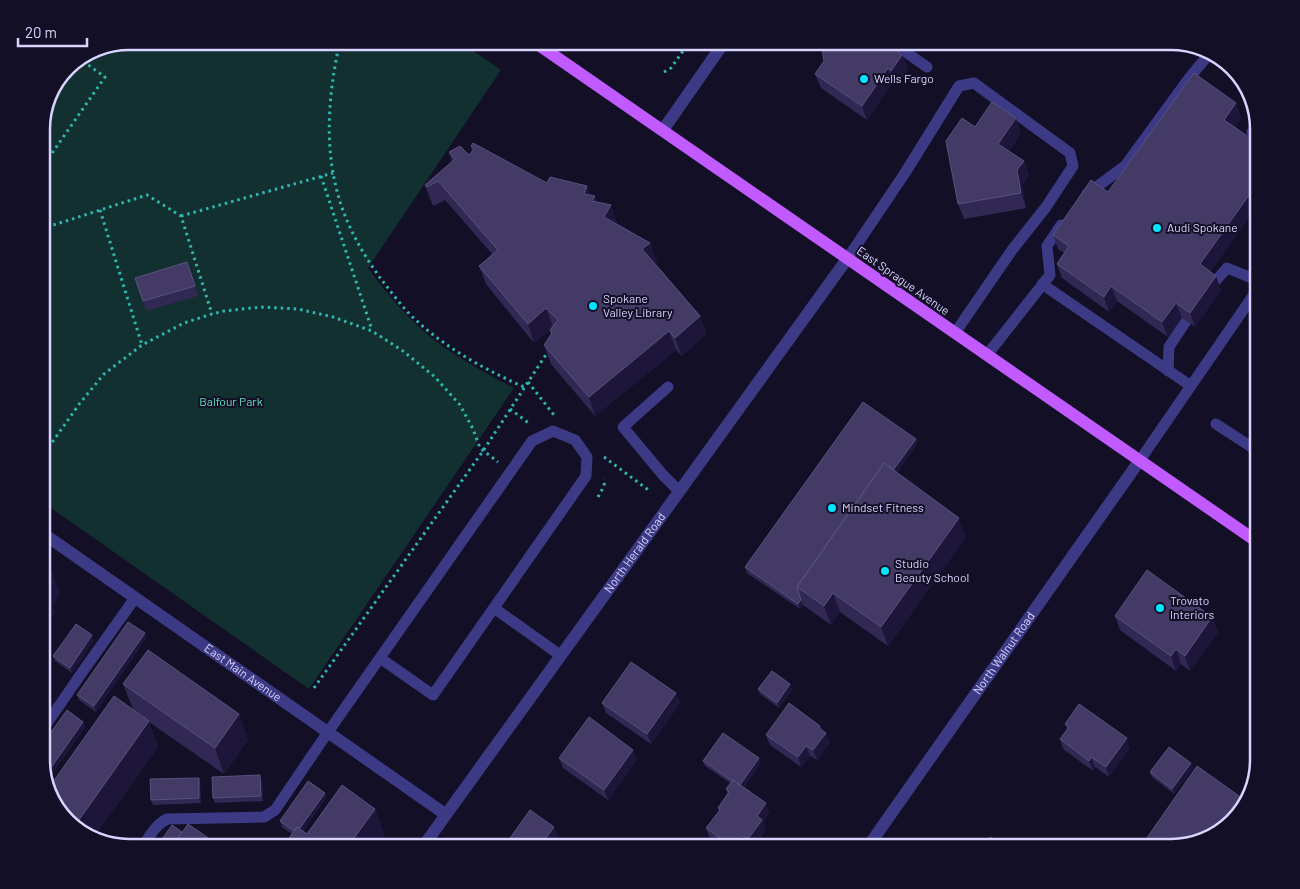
<svg xmlns="http://www.w3.org/2000/svg" width="1300" height="889" font-family="Barlow,sans-serif">
  <style>
    .green { fill: #12302f }
    .lines { fill: none; stroke-linecap: round; stroke-linejoin: round }
    .path { stroke: #2fb8b0; stroke-width: 3; stroke-dasharray: 2.5 4; stroke-linecap: butt }
    .service { stroke: #3d3a85; stroke-width: 11 }
    .minor { stroke: #3d3a85; stroke-width: 12 }
    .primary { stroke: #c25bff; stroke-width: 12 }
    .wall { fill: #312854 }
    .shaded-wall { fill: #1d163a }
    .building { fill: #433a66; stroke: #5a527e }
    .poi-dot { fill: #00e5ff; stroke: #130f26; stroke-width: 2 }
    .labels { text-anchor: middle; stroke-width: 4; stroke-linejoin: round; paint-order: stroke }
    .poi-label { font-size: 12px; fill: #d9d4ff; stroke: #130f26; text-anchor: start }
    .street-label { font-size: 12px; fill: #d9d4ff; stroke: #130f26 }
    .park-label { font-size: 12px; fill: #5fe0c0; stroke: #130f26 }
    .rim { fill: none; stroke: #d9d4ff; stroke-width: 2.5 }
  </style>
  <rect width="100%" height="100%" fill="#130f26"/>
  <path class="green" d="M129 41H459L501 70 368 268C390 298 414 326 445 348 467 363 491 376 514 388L309 689 41 501V123L67 67 96 48Z"/>
  <g class="lines">
    <path class="path" d="M340 41C329 90 324 142 337 191 345 223 362 253 381 279 392 293 404 310 418 322 449 350 486 370 524 387
      M664 72 671 68 690 41
      M41 169 105 77 84 62
      M321 176 372 330
      M100 210 142 345
      M181 216 333 173
      M41 229 147 195 181 216 212 314
      M528 382 554 415
      M510 409 530 424
      M604 457 651 492
      M41 458 80 403 104 374 142 345 184 323 212 314 224 311 261 307 298 309 333 317 372 331 403 351 435 377 460 405 473 429 480 448 498 462
      M598 497 604 486 605 479
      M314 688 483 451 549 350"/>
    <path class="service" d="M890 41 927 67
      M1252 132 1259 137
      M1087 194 1125 166 1190 77 1210 53
      M847 259 905 173 959 86 974 83 1070 153 1073 166 1046 207 1012 250 955 333
      M1042 284 1191 386
      M1213 284 1227 268 1259 281
      M987 355 1050 275 1047 246 1061 225
      M1168 371 1169 347 1186 321
      M668 387 623 427 663 475 679 491
      M1216 424 1259 452
      M1140 460 1259 287
      M494 608 560 655
      M41 732 83 671 135 598
      M142 848C149 837 155 825 167 819L264 817 275 810 328 732 532 441 553 431 575 440 587 457 586 476 433 695 380 658"/>
    <g class="minor">
      <path d="M663 130 725 41"/>
      <path id="s1" d="M41 532 445 814"/>
      <path id="s2" d="M422 848 847 259"/>
      <path id="s3" d="M867 848 1140 460"/>
    </g>
    <path class="primary" d="M533 41 1259 543"/>
  </g>
  <path class="wall" d="M902 55 908 69 897 85 893 82 867 120 821 88 815 74 824 61Z
    M1241 118 1235 127 1259 144V203L1210 272 1221 290 1195 327 1182 318 1168 337 1117 301 1109 312 1062 278 1057 264 1064 253 1058 249 1053 235 1108 192Z
    M975 127 1021 133 1009 151 1024 161 1029 176 1022 185 1026 208 964 219 958 204Z
    M471 146 547 183 587 186 591 195 595 196 597 202 618 224H617L650 243 657 262 655 263 700 316 706 334 682 356 676 350 595 416 551 364 544 345 551 334 550 330 552 328 534 343 486 284 479 266 492 254 445 200 434 206 432 204 425 185 452 162 449 152 469 155 472 151Z
    M191 272 198 296 146 311 143 301Z
    M916 439 917 444 897 473 966 537 888 646 840 612 831 625 803 605 800 609 747 573 745 567Z
    M1115 616 1212 617 1218 632 1190 671 1181 664 1176 671 1120 630Z
    M145 633 146 638 96 712 79 700 77 695Z
    M94 640 72 673 55 661 53 656Z
    M123 684 239 714 248 740 224 774 149 722 158 747 94 837 80 833 133 709Z
    M790 684 792 690 779 708 760 694 758 689Z
    M676 693 680 703 651 744 606 713 602 703Z
    M83 722 85 727 52 774 42 766 41 746Z
    M1065 724 1130 748 1109 777 1095 767 1093 771 1063 749 1060 739 1067 730Z
    M820 726 830 743 817 760 810 756 801 767 770 745 766 735Z
    M559 758 637 760 608 800 563 768Z
    M703 761 761 763 744 787 766 803 769 813 763 822 766 830 753 848H750L747 846 745 848H723L710 838 706 828 719 811 718 808 728 795 726 789 730 783 705 766Z
    M1191 763 1193 768 1174 794 1152 777 1150 772Z
    M199 778 200 783 201 803 153 805 151 800Z
    M262 780 263 801 215 803 213 798Z
    M308 781 325 793 326 798 303 831 307 834 342 785 375 809 384 835 375 848H282L292 834 282 827 280 821Z"/>
  <path class="shaded-wall" d="M902 55 908 69 897 85 891 71Z
    M888 68 893 82 867 120 862 106Z
    M1236 103 1241 118 1230 134 1224 120Z
    M1016 118 1021 133 1004 158 998 144Z
    M1024 161 1029 176 1022 185 1026 208 1021 193 1017 170Z
    M1259 181V203L1205 279 1200 264Z
    M587 186 593 200 595 196 602 215 584 194Z
    M611 205 618 224 611 236 604 217Z
    M650 243 657 262 649 268 642 249Z
    M1216 276 1221 290 1195 327 1190 313Z
    M1111 286 1117 301 1109 312 1104 297Z
    M1176 303 1182 318 1168 337 1162 322Z
    M546 308 553 327 534 343 528 324Z
    M700 316 706 334 682 356 675 338Z
    M669 331 676 350 595 416 589 397Z
    M916 439 917 444 810 596 806 593Z
    M959 518 966 537 888 646 881 627Z
    M49 564 59 590V596L53 605 56 612 41 632V582Z
    M833 593 840 612 831 625 824 606Z
    M801 600 803 605 800 609 798 604Z
    M1212 617 1218 632 1190 671 1185 656Z
    M145 633 146 638 96 712 94 706Z
    M92 635 94 640 72 673 70 668Z
    M1176 649 1181 664 1176 671 1171 656Z
    M790 684 792 690 779 708 777 703Z
    M676 693 680 703 651 744 647 734Z
    M44 705 46 710 41 716V709Z
    M239 714 248 740 224 774 215 748Z
    M149 721 158 747 94 837 80 833 74 827Z
    M83 722 85 727 52 774 50 769Z
    M820 726 824 736 826 733 830 743 817 760 813 750 819 728Z
    M1127 738 1130 748 1109 777 1106 767Z
    M806 746 810 756 801 767 798 757Z
    M633 750 637 760 608 800 604 790Z
    M1091 757 1095 767 1093 771 1089 761Z
    M759 758 761 763 741 791 739 786Z
    M1191 763 1193 768 1174 794 1172 789Z
    M260 775 262 780 263 801 261 796Z
    M199 778 200 783 201 803 199 798Z
    M325 793 326 798 298 838 297 833Z
    M766 803 769 813 763 822 766 830 753 848H751L748 839 757 816Z
    M375 809 384 835 375 848H347Z
    M554 827 558 837 550 848H539Z
    M743 836 747 846 745 848H734Z"/>
  <path class="building" d="M821 41H883L902 55 891 71 888 68 862 106 815 74 824 61Z
    M1194 73 1236 103 1224 120 1259 144V181L1200 264 1216 276 1190 313 1176 303 1162 322 1111 286 1104 297 1057 264 1069 246 1053 235 1091 180 1108 192Z
    M992 102 1016 118 998 144 1024 161 1017 170 1021 193 958 204 946 141 962 118 975 127Z
    M473 143 547 183 550 177 587 186 584 194 595 196 592 201 611 205 604 217 650 243 642 249 700 316 675 338 669 331 589 397 544 345 552 333 550 330 558 320 546 308 528 324 479 266 498 250 438 181 427 187 425 185 455 159 449 152 460 146 469 155 474 149 471 146Z
    M187 262 195 286 143 301 135 278Z
    M863 402 916 439 893 470 884 463 797 587 801 600 798 604 745 567Z
    M884 463 959 518 881 627 833 593 824 606 797 587Z
    M41 559 49 564 50 570 41 582Z
    M1147 570 1212 617 1185 656 1176 649 1171 656 1115 616Z
    M41 583 46 586 41 593Z
    M128 622 145 633 94 706 77 695Z
    M76 624 92 635 70 668 53 656Z
    M148 650 239 714 215 748 123 684Z
    M631 662 676 693 647 734 602 703Z
    M772 671 790 684 777 703 758 689Z
    M114 696 149 721 74 827 53 804 48 789Z
    M789 703 820 726 819 728 826 733 813 750 806 746 798 757 766 735Z
    M1079 704 1127 738 1106 767 1091 757 1089 761 1060 739 1069 727 1065 724Z
    M67 710 83 722 50 769 41 762V746Z
    M589 717 633 750 604 790 559 758Z
    M723 733 759 758 740 785 733 780 732 781 703 761Z
    M1169 747 1191 763 1172 789 1150 772Z
    M1197 766 1246 801 1244 809 1215 836 1171 848H1145L1142 845Z
    M260 775 261 796 213 798 212 777Z
    M199 778V798L151 800 150 779Z
    M733 780 766 803 757 816 762 820 748 839 743 836 734 848 706 828 720 810 718 808 729 792 726 789Z
    M308 781 325 793 300 828 297 827 294 831 280 821Z
    M342 785 375 809 347 848H282L297 827 307 834Z
    M530 810 554 827 539 848H503Z
    M188 824 223 848H171Z
    M172 825 182 832 171 848H156Z
    M990 837 1006 848H983Z
    M104 838 110 842 103 840Z"/>
  <g class="poi-dot">
    <circle cx="864" cy="79" r="5"/>
    <circle cx="1157" cy="228" r="5"/>
    <circle cx="593" cy="306" r="5"/>
    <circle cx="832" cy="508" r="5"/>
    <circle cx="885" cy="571" r="5"/>
    <circle cx="1160" cy="608" r="5"/>
  </g>
  <g class="labels">
    <g class="poi-label">
      <text x="874" y="83">Wells Fargo</text>
      <text x="1167" y="232">Audi Spokane</text>
      <text x="603" y="303">Spokane<tspan x="603" dy="14">Valley Library</tspan></text>
      <text x="842" y="512">Mindset Fitness</text>
      <text x="895" y="568">Studio<tspan x="895" dy="14">Beauty School</tspan></text>
      <text x="1170" y="605">Trovato<tspan x="1170" dy="14">Interiors</tspan></text>
    </g>
    <g class="street-label">
      <text transform="translate(903 281) rotate(35)" y="4">East Sprague Avenue</text>
      <text dy="4" stroke="none"><textPath href="#s2" startOffset="364">North Herald Road</textPath></text>
      <text dy="4" stroke="none"><textPath href="#s3" startOffset="238">North Walnut Road</textPath></text>
      <text dy="4" stroke="none"><textPath href="#s1" startOffset="246">East Main Avenue</textPath></text>
    </g>
    <g class="park-label">
      <text x="231" y="406">Balfour Park</text>
    </g>
  </g>
  <path d="M0 0H1300V889H0ZM129 50H1171A79 79 0 0 1 1250 129V760A79 79 0 0 1 1171 839H129A79 79 0 0 1 50 760V129A79 79 0 0 1 129 50Z" fill="#130f26" fill-rule="evenodd"/>
  <path class="rim" d="M129 50H1171A79 79 0 0 1 1250 129V760A79 79 0 0 1 1171 839H129A79 79 0 0 1 50 760V129A79 79 0 0 1 129 50Z"/>
  <path d="M18 38v8h69v-8" fill="none" stroke="#d9d4ff" stroke-width="2.5"/>
  <text x="25" y="38" font-size="15" fill="#d9d4ff" stroke="#130f26" stroke-width="4" paint-order="stroke">20 m</text>
</svg>
